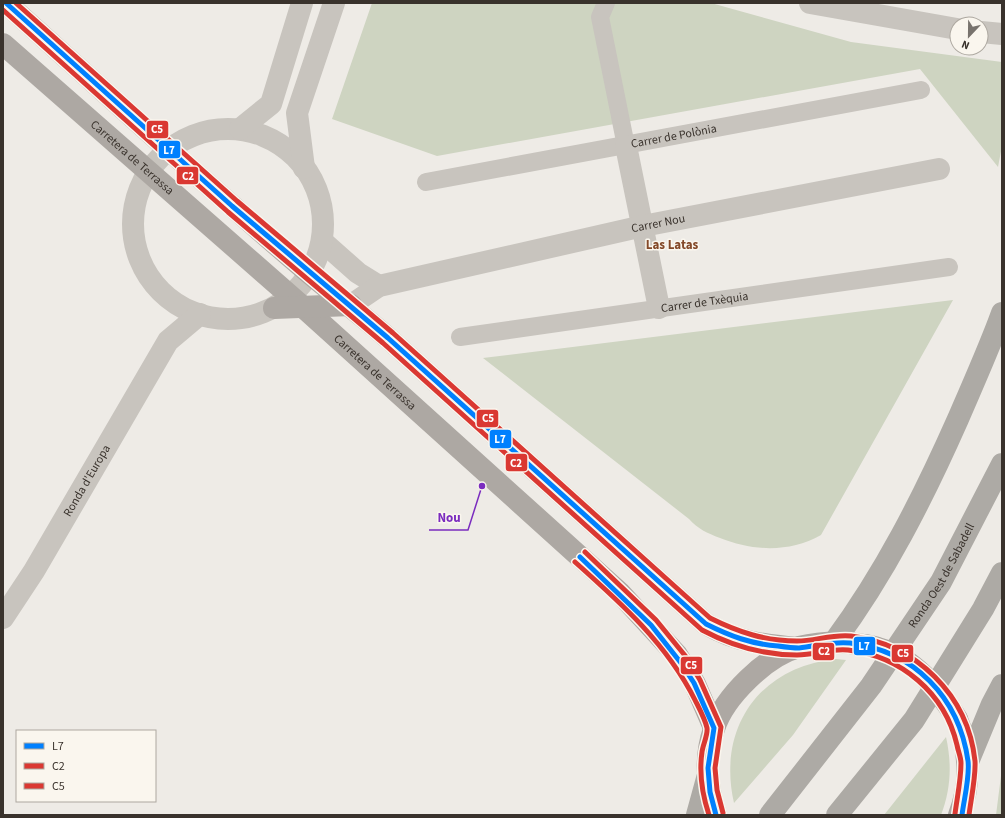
<svg xmlns="http://www.w3.org/2000/svg" width="1005" height="818" font-family="'Source Sans 3',sans-serif">
  <style>
    .green { fill: #ced4c1 }
    .lines { fill: none; stroke-linecap: round; stroke-linejoin: round }
    .pedestrian { stroke: #c8c4be; stroke-width: 18 }
    .minor { stroke: #c8c4be; stroke-width: 22 }
    .tertiary { stroke: #c8c4be; stroke-width: 22 }
    .primary { stroke: #ada8a3; stroke-width: 22 }
    .motorway { stroke: #adaaa5; stroke-width: 22 }
    .primary-bridge { stroke: #ada8a3; stroke-width: 22 }
    .bus-1-casing { stroke: #faf6ee; stroke-width: 8 }
    .bus-2-casing { stroke: #faf6ee; stroke-width: 8 }
    .bus-3-casing { stroke: #faf6ee; stroke-width: 8 }
    .bus-1 { stroke: #0080fe; stroke-width: 5 }
    .bus-2 { stroke: #da3832; stroke-width: 5 }
    .bus-3 { stroke: #da3832; stroke-width: 5 }
    .labels { text-anchor: middle; stroke-width: 3; stroke-linejoin: round; paint-order: stroke }
    .street-label { font-size: 12px; fill: #39322c; stroke: #faf6ee }
    .neighbourhood-label { font-size: 13px; font-weight: bold; fill: #844929; stroke: #faf6ee }
    .leader { fill: none; stroke: #7b2cbf; stroke-width: 1.5 }
    .callout-dot { fill: #7b2cbf; stroke: #faf6ee; stroke-width: 1.5 }
    .callout-label { font-size: 13px; text-anchor: middle; font-weight: bold; fill: #7b2cbf; stroke: #faf6ee; stroke-width: 3; stroke-linejoin: round; paint-order: stroke }
    .line-badge { stroke: #faf6ee; stroke-width: 1.5 }
    .badge-label { font-size: 11px; text-anchor: middle; font-weight: bold; fill: #fff }
  </style>
  <rect width="100%" height="100%" fill="#eeebe6"/>
  <path class="green" d="M372 3H711L851 42 1002 62V146L998 167 920 69 437 156 332 119Z
    M953 300 821 535C789 553 753 551 720 538 707 533 698 529 689 519L483 358Z
    M836 659 846 660 793 735 734 803C717 728 759 667 836 659Z
    M946 737C952 764 951 789 941 815H884Z
    M1002 767V815H996L1002 768Z"/>
  <g class="lines">
    <g class="pedestrian">
      <path d="M606 3 600 17 626 146"/>
      <path id="s1" d="M426 182 921 90"/>
      <path id="s2" d="M460 337 949 267"/>
    </g>
    <g class="minor">
      <path d="M810 3 957 29"/>
      <path d="M981 32 1002 34"/>
      <path d="M626 146 659 308"/>
      <path d="M323 242 358 273 379 286"/>
      <path id="s3" d="M351 305 379 286 643 226 939 169"/>
    </g>
    <g class="tertiary">
      <circle cx="228" cy="224" r="95"/>
      <path d="M240 129 271 104 302 3"/>
      <path d="M304 168 297 113 334 3"/>
      <path id="s4" d="M3 618 34 571 168 341 200 314"/>
    </g>
    <g class="primary">
      <path d="M6 3C106 93 206 185 309 273 335 295 362 315 388 338L706 624C737 642 764 645 798 648"/>
      <path id="s5" d="M3 44 303 307 620 593 677 655 695 684 714 728"/>
      <path d="M274 308 351 305"/>
      <path d="M957 719C970 749 971 785 959 815"/>
      <path d="M716 815C707 787 704 757 714 729 724 697 766 656 799 647 816 643 834 642 850 643"/>
    </g>
    <g class="motorway">
      <path d="M834 642C885 573 923 498 958 419 973 384 989 349 1002 313"/>
      <path d="M968 762 992 704 1002 685"/>
      <path d="M697 815 708 775"/>
      <path id="s6" d="M770 815 871 686 941 582 1002 464"/>
      <path d="M837 815 914 720 983 609 1002 573"/>
    </g>
    <path class="primary-bridge" d="M850 643C859 645 869 645 878 648 914 658 938 688 957 719"/>
    <g class="bus-1-casing">
      <path id="bus-1" d="M6 3 232 206 388 338 706 624C730 636 751 644 778 646 785 647 792 648 799 648 817 646 833 641 850 643 914 651 959 697 968 761 970 776 964 799 962 815
        M580 557 651 625 681 663 694 683 714 728 708 768 710 792 716 815"/>
    </g>
    <g class="bus-2-casing">
      <path id="bus-2" d="M3 10 228 212 383 343 702 630C732 646 763 655 797 655 815 655 831 648 848 650 901 656 945 693 957 745 958 751 961 757 961 763 961 780 957 798 955 814
        M575 562C621 603 667 644 695 700 699 708 705 719 707 728 708 735 703 744 702 752 699 773 702 794 709 815"/>
    </g>
    <g class="bus-3-casing">
      <path id="bus-3" d="M16 3 237 201 393 333 710 618C738 632 765 641 797 641 815 641 832 634 851 636 916 644 968 695 975 761 976 776 971 799 969 815
        M585 552 656 620 687 658 700 680 721 727 715 768 717 790 723 813"/>
    </g>
    <use href="#bus-1" class="bus-1"/>
    <use href="#bus-2" class="bus-2"/>
    <use href="#bus-3" class="bus-3"/>
  </g>
  <g class="labels">
    <g class="street-label">
      <text dy="4" stroke="none"><textPath href="#s1" startOffset="252">Carrer de Polònia</textPath></text>
      <text dy="4" stroke="none"><textPath href="#s5" startOffset="172">Carretera de Terrassa</textPath></text>
      <text dy="4" stroke="none"><textPath href="#s3" startOffset="320">Carrer Nou</textPath></text>
      <text dy="4" stroke="none"><textPath href="#s2" startOffset="247">Carrer de Txèquia</textPath></text>
      <text dy="4" stroke="none"><textPath href="#s5" startOffset="496">Carretera de Terrassa</textPath></text>
      <text dy="4" stroke="none"><textPath href="#s4" startOffset="161">Ronda d'Europa</textPath></text>
      <text dy="4" stroke="none"><textPath href="#s6" startOffset="295">Ronda Oest de Sabadell</textPath></text>
    </g>
    <g class="neighbourhood-label">
      <text x="672" y="249">Las Latas</text>
    </g>
  </g>
  <path class="leader" d="M482 486L468 530H429"/>
  <circle class="callout-dot" cx="482" cy="486" r="4"/>
  <g class="callout-label">
    <text x="449" y="522">Nou</text>
  </g>
  <g class="line-badge">
    <rect x="146" y="120" width="23" height="19" rx="4" fill="#da3832"/>
    <rect x="158" y="140" width="23" height="19" rx="4" fill="#0080fe"/>
    <rect x="176" y="166" width="23" height="19" rx="4" fill="#da3832"/>
    <rect x="476" y="409" width="23" height="19" rx="4" fill="#da3832"/>
    <rect x="489" y="429" width="23" height="20" rx="4" fill="#0080fe"/>
    <rect x="505" y="453" width="23" height="19" rx="4" fill="#da3832"/>
    <rect x="853" y="636" width="23" height="20" rx="4" fill="#0080fe"/>
    <rect x="812" y="642" width="23" height="19" rx="4" fill="#da3832"/>
    <rect x="891" y="644" width="23" height="19" rx="4" fill="#da3832"/>
    <rect x="680" y="656" width="23" height="19" rx="4" fill="#da3832"/>
  </g>
  <g class="badge-label">
    <text x="157" y="133">C5</text>
    <text x="169" y="154">L7</text>
    <text x="188" y="180">C2</text>
    <text x="488" y="422">C5</text>
    <text x="500" y="443">L7</text>
    <text x="516" y="467">C2</text>
    <text x="864" y="650">L7</text>
    <text x="824" y="655">C2</text>
    <text x="903" y="657">C5</text>
    <text x="691" y="669">C5</text>
  </g>
  <rect width="1005" height="818" fill="none" stroke="#39322c" stroke-width="8"/>
  <rect x="16" y="730" width="140" height="72" fill="#faf6ee" stroke="#ada8a0"/>
  <rect x="24" y="743" width="20" height="6" fill="#0080fe" stroke="#ada8a0"/>
  <text x="52" y="750" font-size="12" fill="#39322c">L7</text>
  <rect x="24" y="763" width="20" height="6" fill="#da3832" stroke="#ada8a0"/>
  <text x="52" y="770" font-size="12" fill="#39322c">C2</text>
  <rect x="24" y="783" width="20" height="6" fill="#da3832" stroke="#ada8a0"/>
  <text x="52" y="790" font-size="12" fill="#39322c">C5</text>
  <g transform="translate(969 36) rotate(202)"><circle r="19" fill="#faf6ee" stroke="#ada8a0"/>
  <path d="M0-3L7 15L0 10L-7 15Z" fill="#78736d"/>
  <text y="-6" font-size="11" font-weight="bold" text-anchor="middle" fill="#39322c">N</text>
  </g>
</svg>
